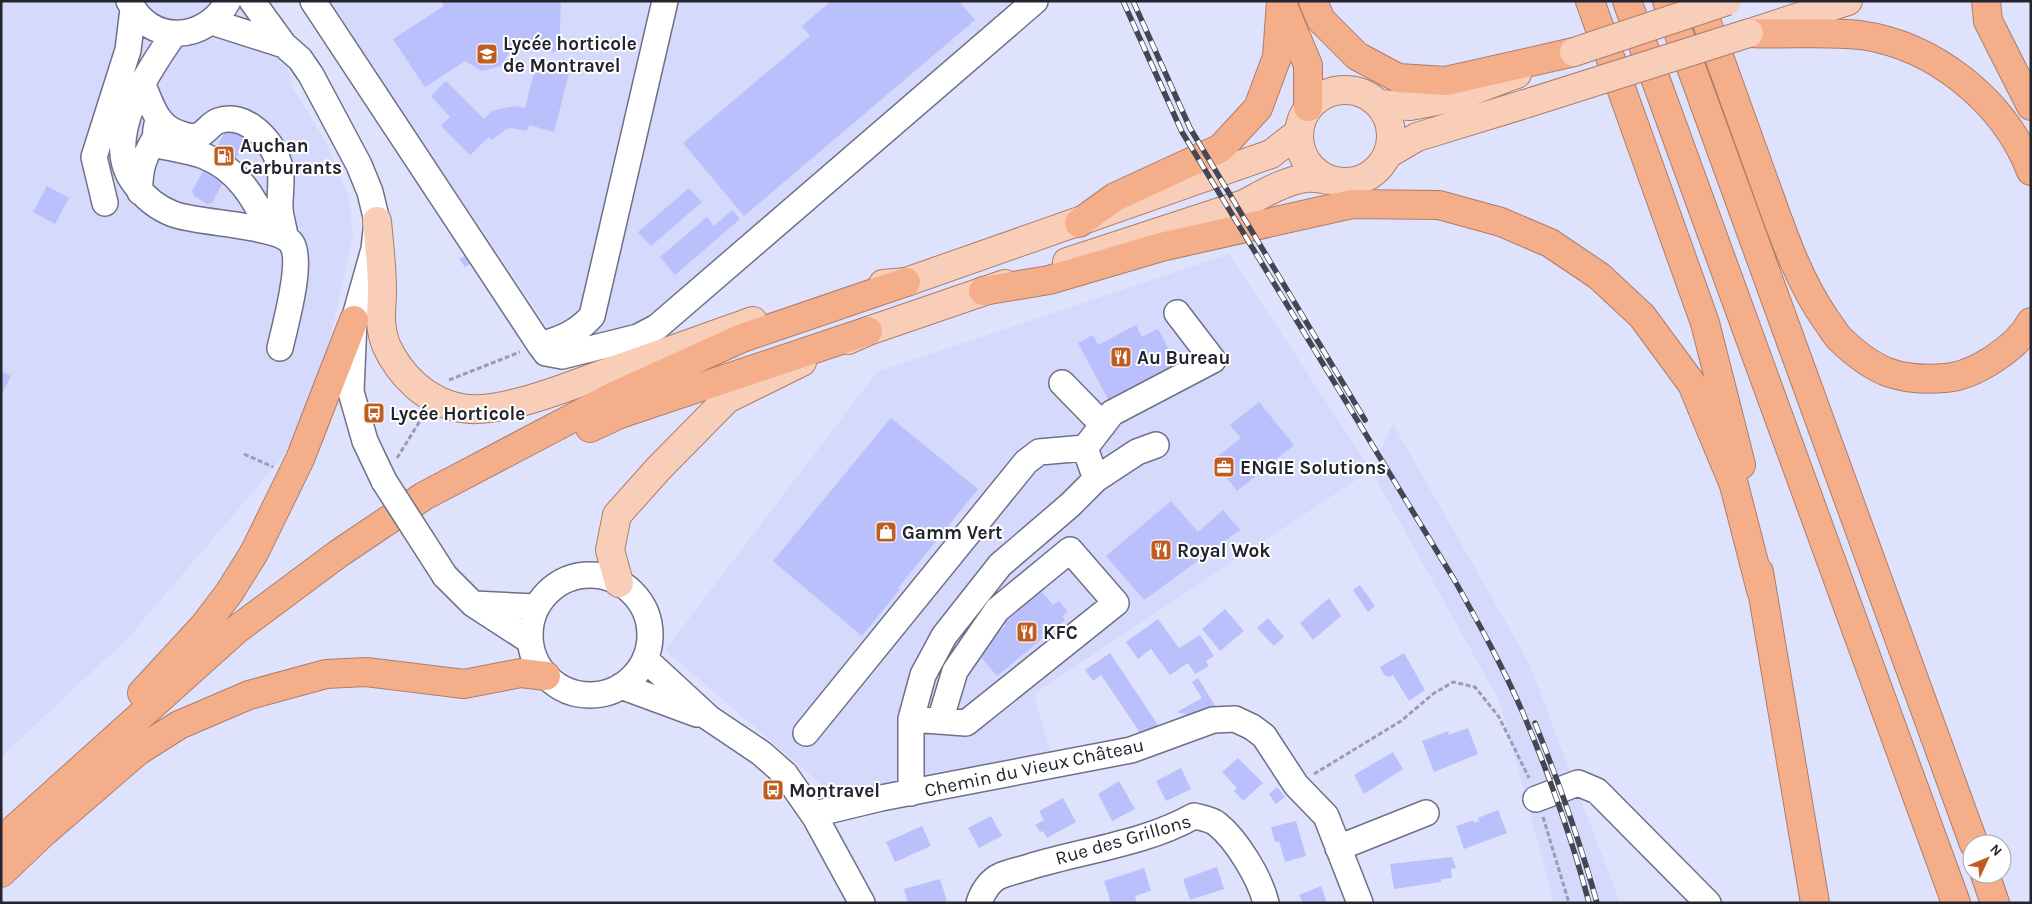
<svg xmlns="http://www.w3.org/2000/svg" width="2032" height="904" font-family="Karla,sans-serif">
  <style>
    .built { fill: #d5d9fb }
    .building { fill: #bac0fc }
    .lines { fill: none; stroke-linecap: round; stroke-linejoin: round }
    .minor-casing { stroke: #6e7087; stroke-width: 28 }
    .major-casing { stroke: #ac7e6a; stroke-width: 30 }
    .highway-casing { stroke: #ac7e6a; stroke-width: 30 }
    .path { stroke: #9a9cb0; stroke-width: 3; stroke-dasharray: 5 2.5; stroke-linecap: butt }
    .minor { stroke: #fff; stroke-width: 25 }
    .major { stroke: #f9ceb9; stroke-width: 28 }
    .highway { stroke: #f5ae8a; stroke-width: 28 }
    .rail-casing { stroke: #444653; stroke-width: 5.5 }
    .rail { stroke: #fff; stroke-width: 4; stroke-dasharray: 11; stroke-linecap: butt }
    .minor-bridge-casing { stroke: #6e7087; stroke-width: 28; stroke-linecap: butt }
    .major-bridge-casing { stroke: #ac7e6a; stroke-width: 30; stroke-linecap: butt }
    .minor-bridge { stroke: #fff; stroke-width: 25 }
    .major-bridge { stroke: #f9ceb9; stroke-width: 28 }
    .labels { text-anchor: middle; stroke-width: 4; stroke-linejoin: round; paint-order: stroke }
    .poi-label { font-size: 19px; font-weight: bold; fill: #23242e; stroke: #fff; text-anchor: start }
    .street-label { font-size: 19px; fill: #23242e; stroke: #fff }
  </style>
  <rect width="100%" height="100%" fill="#dfe2fc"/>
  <path class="built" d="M1 1H270L293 88 327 144 349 198 353 235 326 356 283 457 128 638 1 757Z
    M331 1H1015L977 40 634 332 558 347 548 328 393 98Z
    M1229 254 1371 470 1393 424 1529 663 1620 903H1554L1500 702 1371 470 1034 694 1050 752 933 778 828 790 665 650 877 372Z"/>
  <path class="building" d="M441 1H561L559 52 512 49 501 66 482 71 465 61 425 87 393 39 444 6Z
    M831 1H959L975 20 744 216 683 143 810 36 802 26Z
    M536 64 569 73 554 132 529 125 527 131 511 128 505 130 492 140 489 137 470 155 441 126 450 117 431 96 446 81 484 119 492 111 504 108 515 106 525 108Z
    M237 111 256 121 212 203 207 204 194 196 192 191Z
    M47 186 69 198 55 224 33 212Z
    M689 188 702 202 651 246 638 232Z
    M732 210 740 219 675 275 660 257 707 217 714 226Z
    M465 256 470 264 465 267 459 259Z
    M1136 325 1142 337 1158 329 1177 365 1109 401 1078 343 1093 335 1098 345Z
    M1 371 11 376 1 395Z
    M1259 402 1294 445 1237 491 1213 460 1241 438 1230 425Z
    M891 418 978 489 898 588 900 589 862 636 773 561Z
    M1171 501 1198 532 1223 510 1240 530 1144 600 1106 556Z
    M1360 585 1375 606 1368 612 1353 590Z
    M1041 591 1053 605 1059 601 1068 612 1062 616 1065 620 997 676 976 651 1006 626 1003 623Z
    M1329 598 1341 616 1313 640 1300 623Z
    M1225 609 1244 631 1220 651 1202 629Z
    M1268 618 1284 637 1274 646 1257 628Z
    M1158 619 1179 648 1200 635 1214 656 1206 661 1209 666 1195 674 1188 663 1170 675 1151 649 1138 659 1126 642Z
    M1110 653 1160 728 1141 734 1101 675 1093 681 1085 670Z
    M1404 653 1425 690 1409 701 1393 675 1389 677 1384 675 1380 667Z
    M1198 678 1216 707 1191 716 1177 712 1202 698 1192 682Z
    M1468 728 1478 754 1434 772 1422 741 1448 731 1449 735Z
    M1393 752 1403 769 1364 794 1354 775Z
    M1238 758 1263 783 1243 801 1234 791 1237 788 1222 772Z
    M1181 768 1191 789 1166 801 1156 781Z
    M1119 781 1135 809 1112 821 1098 794Z
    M1277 787 1285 797 1276 804 1269 794Z
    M1063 798 1076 822 1047 838 1043 831 1040 832 1035 825 1044 820 1039 811Z
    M1498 810 1507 833 1464 849 1456 826 1473 820 1474 823 1479 821 1478 818Z
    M991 816 1002 836 979 848 968 828Z
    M1296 821 1306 856 1285 862 1279 841 1275 842 1271 827Z
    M922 826 931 846 895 862 886 842Z
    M1452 857 1456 868 1451 869 1452 878 1441 879V882L1394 889 1390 864Z
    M1217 867 1224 889 1190 900 1183 879Z
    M1144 868 1151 891 1135 896 1137 903H1111L1104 881Z
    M940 879 947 901 940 903H908L904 889Z
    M1321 886 1327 903H1303L1299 895Z"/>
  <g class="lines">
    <g class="minor-casing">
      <path id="minor" d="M129 1C150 46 206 42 228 1
        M252 1 284 45 300 59 311 75 359 165 370 192 377 221 374 249 354 320 351 392 365 441 384 481
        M313 1 540 345 546 353 562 356 638 337 657 327 1035 1
        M212 22 284 45
        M174 34C148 71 100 140 135 184 144 197 158 208 173 214 199 224 280 224 292 244 303 263 285 326 280 348
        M142 83C151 103 156 126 178 133 184 135 190 138 197 136 205 134 210 124 218 121 244 111 271 139 278 161 284 176 279 194 280 210 281 219 284 228 285 236
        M158 119C156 130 152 139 162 146 176 149 191 151 204 156 238 169 255 199 269 230
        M140 192C139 169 144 157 155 138
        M105 203 94 157 128 50 133 9
        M540 345C561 339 577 333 592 316L665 1
        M1062 383 1103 425
        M1085 448 1112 413 1213 360 1177 313
        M1096 479 1137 452 1156 445
        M530 635a60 60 0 1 1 120 0a60 60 0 1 1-120 0Z
        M445 576 473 604 530 641
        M474 604 536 607
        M645 659 709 718 761 753 785 774 815 817 862 903
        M621 686 697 714
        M911 719 966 723 1116 603 1070 550 997 610 955 671 940 721
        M806 733 1026 462 1039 452 1085 448 1096 479 1070 505 1000 565 944 636 923 675 911 719V793
        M1536 799 1578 783 1597 791 1708 903
        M815 817 823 812 881 798 1131 750 1213 720 1235 719 1252 727 1264 736 1296 785 1326 816 1360 903
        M1338 848 1426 813
        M979 903C982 893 990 880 1000 876 1009 872 1020 870 1029 867 1084 850 1144 844 1194 816 1202 818 1211 819 1217 824 1237 840 1260 878 1266 903"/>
    </g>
    <g class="major-casing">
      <path id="major" d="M1756 31 1848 1
        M1299 136a46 46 0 1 1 92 0a46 46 0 1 1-92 0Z
        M1379 104 1410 106 1453 98 1517 74
        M1388 154 1417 137 1525 104
        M377 221C379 244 382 267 382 289 382 310 378 324 386 345 400 376 427 402 461 408 498 415 565 388 600 375 651 358 702 339 753 321
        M1067 262 1244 204C1263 194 1284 181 1306 178 1313 177 1322 179 1329 180
        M883 284 906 282 1271 154 1298 133
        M848 340 868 331 1005 284
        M619 583 610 550 617 515 659 468 727 399 802 362"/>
    </g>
    <g class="highway-casing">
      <path id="highway" d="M1313 1 1321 20 1357 56 1398 78 1446 81 1574 52
        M1590 1 1705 323 1741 465
        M1627 1 1956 903
        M1667 1 1974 844
        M1699 1C1720 59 1741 118 1762 176 1780 225 1796 277 1826 320 1831 326 1834 333 1840 339 1873 371 1898 382 1945 378 1974 376 2017 348 2031 322
        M1986 1 1988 21 2031 106
        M1283 6 1308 65V107
        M1749 33C1786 35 1823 31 1860 35 1934 45 2004 101 2031 171
        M1079 223 1115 197 1221 148 1258 108 1277 57 1281 1
        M983 291 1049 280 1161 247 1352 204 1439 205 1501 222 1550 243 1599 276 1642 316 1692 384 1734 485 1761 590
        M590 428 620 414 868 331
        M1759 572 1815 903
        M142 693 203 627 229 593 254 553 300 459 354 320
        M1 841 236 630 338 554 424 496 616 395 742 338 906 282
        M1 873 42 834 138 751 179 725 249 695 326 674 366 672 464 684 521 673 546 676
        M1985 874 1995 903"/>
    </g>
    <path class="path" d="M449 380 520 352
      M244 454 273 467
      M397 458 423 416
      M1314 774 1401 721 1433 694 1453 682 1475 687 1499 717 1529 778
      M1543 817 1569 903"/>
    <use href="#minor" class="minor"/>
    <use href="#major" class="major"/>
    <use href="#highway" class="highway"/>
    <g class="rail-casing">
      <path id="rail" d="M1123 1 1182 132 1455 581C1479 624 1503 667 1523 713 1549 775 1572 838 1589 903
        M1133 1 1190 128 1365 420
        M1535 723C1559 783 1580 841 1597 903"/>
    </g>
    <use href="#rail" class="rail"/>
    <g class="minor-bridge-casing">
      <path id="minor-bridge" d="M384 481 445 576"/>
    </g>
    <g class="major-bridge-casing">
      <path id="major-bridge" d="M1574 52 1727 1
        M1525 104 1749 33"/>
    </g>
    <use href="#minor-bridge" class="minor-bridge"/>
    <use href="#major-bridge" class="major-bridge"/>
  </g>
  <defs>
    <g id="school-square" transform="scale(1.125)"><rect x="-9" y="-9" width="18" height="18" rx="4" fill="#bf5d20" stroke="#fff"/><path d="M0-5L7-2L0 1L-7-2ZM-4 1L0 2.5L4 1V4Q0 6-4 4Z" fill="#fff"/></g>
    <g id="fuel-square" transform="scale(1.125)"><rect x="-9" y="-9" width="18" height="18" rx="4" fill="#bf5d20" stroke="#fff"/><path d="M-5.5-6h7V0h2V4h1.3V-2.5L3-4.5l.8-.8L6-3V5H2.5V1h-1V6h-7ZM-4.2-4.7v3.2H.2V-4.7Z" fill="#fff"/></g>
    <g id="restaurant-square" transform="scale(1.125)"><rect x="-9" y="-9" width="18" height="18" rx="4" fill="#bf5d20" stroke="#fff"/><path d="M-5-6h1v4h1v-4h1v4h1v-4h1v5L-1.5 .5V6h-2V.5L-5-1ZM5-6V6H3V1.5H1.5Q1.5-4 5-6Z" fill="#fff"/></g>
    <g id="bus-square" transform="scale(1.125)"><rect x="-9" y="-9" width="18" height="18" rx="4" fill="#bf5d20" stroke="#fff"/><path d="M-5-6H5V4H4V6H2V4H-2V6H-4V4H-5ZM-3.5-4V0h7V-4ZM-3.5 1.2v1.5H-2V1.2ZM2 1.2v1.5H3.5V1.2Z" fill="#fff"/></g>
    <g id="office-square" transform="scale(1.125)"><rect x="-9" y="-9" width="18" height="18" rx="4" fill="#bf5d20" stroke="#fff"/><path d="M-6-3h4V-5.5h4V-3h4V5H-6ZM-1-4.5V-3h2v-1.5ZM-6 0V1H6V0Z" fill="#fff"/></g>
    <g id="shop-square" transform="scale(1.125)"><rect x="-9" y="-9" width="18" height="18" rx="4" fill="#bf5d20" stroke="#fff"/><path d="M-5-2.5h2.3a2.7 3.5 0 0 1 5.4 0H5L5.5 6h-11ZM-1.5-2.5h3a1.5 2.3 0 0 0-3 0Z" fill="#fff"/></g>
  </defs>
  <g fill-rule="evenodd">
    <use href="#school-square" x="487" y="54"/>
    <use href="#fuel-square" x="224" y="156"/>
    <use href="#restaurant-square" x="1121" y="357"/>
    <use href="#bus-square" x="374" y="413"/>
    <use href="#office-square" x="1224" y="467"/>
    <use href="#shop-square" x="886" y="532"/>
    <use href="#restaurant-square" x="1161" y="550"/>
    <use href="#restaurant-square" x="1027" y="632"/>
    <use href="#bus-square" x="773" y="790"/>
  </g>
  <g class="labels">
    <g class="poi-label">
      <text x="503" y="50">Lycée horticole<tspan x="503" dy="22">de Montravel</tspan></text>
      <text x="240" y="152">Auchan<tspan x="240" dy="22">Carburants</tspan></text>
      <text x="1137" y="364">Au Bureau</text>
      <text x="390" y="420">Lycée Horticole</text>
      <text x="1240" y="474">ENGIE Solutions</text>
      <text x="902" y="539">Gamm Vert</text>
      <text x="1177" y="557">Royal Wok</text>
      <text x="1043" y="639">KFC</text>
      <text x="789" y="797">Montravel</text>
    </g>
    <g class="street-label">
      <text transform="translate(1034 767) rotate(-12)" y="7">Chemin du Vieux Château</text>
      <text transform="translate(1123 839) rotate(-16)" y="7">Rue des Grillons</text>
    </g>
  </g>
  <rect width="2032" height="904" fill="none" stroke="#23242e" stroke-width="5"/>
  <g transform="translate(1987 859) rotate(46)"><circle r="24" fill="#ffffff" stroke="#a7a7ab"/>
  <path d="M0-4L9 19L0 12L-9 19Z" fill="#bf5d20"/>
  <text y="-8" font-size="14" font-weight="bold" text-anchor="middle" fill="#23242e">N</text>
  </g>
</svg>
